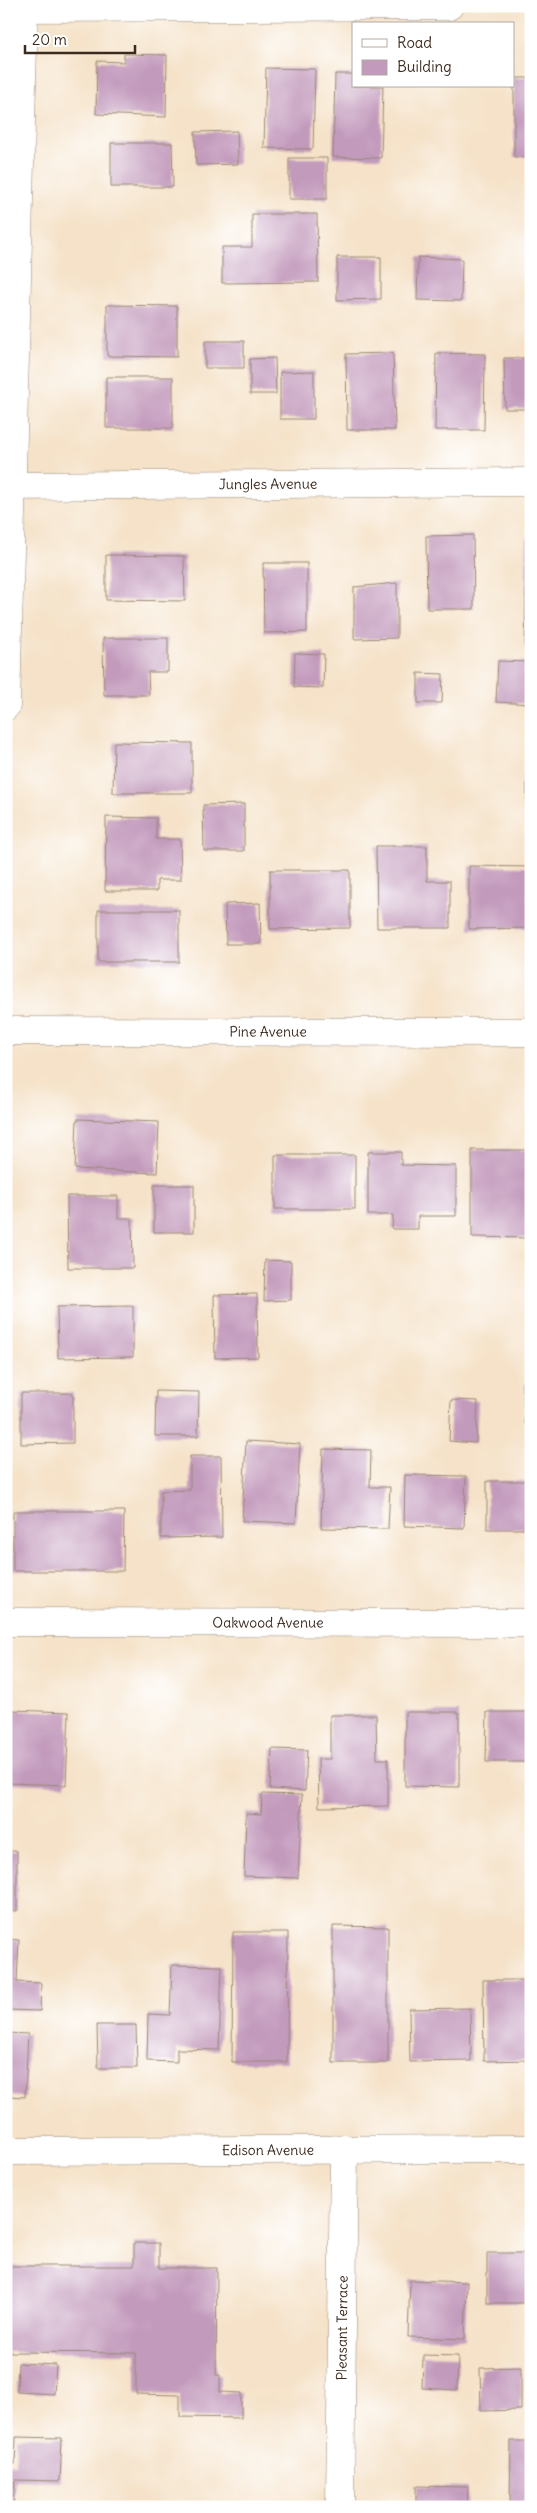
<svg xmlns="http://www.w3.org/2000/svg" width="537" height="2513" font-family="Delius,sans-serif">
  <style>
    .building { fill: #c29abc }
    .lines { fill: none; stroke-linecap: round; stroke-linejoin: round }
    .minor-casing { stroke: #988673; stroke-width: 29 }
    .tertiary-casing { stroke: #988673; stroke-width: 29 }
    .minor { stroke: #fff; stroke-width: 28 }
    .tertiary { stroke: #fff; stroke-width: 28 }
    .labels { text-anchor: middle; stroke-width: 5; stroke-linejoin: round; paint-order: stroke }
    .street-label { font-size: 14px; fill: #3b2a1e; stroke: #fff }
  </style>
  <rect width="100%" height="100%" fill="#fff"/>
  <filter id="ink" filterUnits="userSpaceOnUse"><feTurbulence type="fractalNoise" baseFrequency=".02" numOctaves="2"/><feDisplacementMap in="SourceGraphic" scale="10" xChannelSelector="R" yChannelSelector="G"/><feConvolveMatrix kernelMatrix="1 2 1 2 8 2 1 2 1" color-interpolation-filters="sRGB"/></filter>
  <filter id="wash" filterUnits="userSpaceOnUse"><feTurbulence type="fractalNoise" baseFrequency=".0096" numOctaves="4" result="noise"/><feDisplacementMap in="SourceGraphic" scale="20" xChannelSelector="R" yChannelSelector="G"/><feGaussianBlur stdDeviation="1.12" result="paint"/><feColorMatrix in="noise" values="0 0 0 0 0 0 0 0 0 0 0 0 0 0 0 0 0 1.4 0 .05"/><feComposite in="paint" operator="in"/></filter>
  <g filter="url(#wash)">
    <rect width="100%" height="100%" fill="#f5e2c8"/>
    <g id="blocks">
      <path class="building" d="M124 54 167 55 166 117 96 114 97 61 124 62Z
        M266 68 315 69 313 149 264 148Z
        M335 74H353V86H383L381 158 333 157Z
        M514 78H531V157H514Z
        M237 131 238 164 196 165 195 132Z
        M111 143H172L173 187H111Z
        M289 158H327V199H289Z
        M529 184H531V228H529Z
        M252 214H317L318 282 222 283V247H252Z
        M337 257H381V299L337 300Z
        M418 257 462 259 461 301 417 300Z
        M107 305 177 306V357L107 356Z
        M205 341H244V368H205Z
        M393 353 395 430H347L346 354Z
        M436 353 485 354 484 430H435Z
        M275 358 276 394H250V359Z
        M504 358H531V409H505Z
        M314 371V419H280V372Z
        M106 377H173V428H106Z
        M473 535 474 609H427L426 536Z
        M527 538H531V648H525Z
        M106 555 184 556 185 601 106 600Z
        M263 563H307V632L264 633Z
        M397 583V638L354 639V587Z
        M103 638H168V672H148L149 695H104Z
        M295 653 324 654 323 688 294 687Z
        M498 661 531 662V704L496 702Z
        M418 673 443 674 442 703H418Z
        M114 742 192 743V793H113Z
        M527 769 531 770V816H526Z
        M244 804V851H204L203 805Z
        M106 817 156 818V839H180L181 880H157V891H105Z
        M376 846H427V881H450V928H377Z
        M469 866 531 867V928L469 929Z
        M270 870H350V928L270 929Z
        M260 903 261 944H226L225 904Z
        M98 910H179V962H98Z
        M77 1119 159 1122 157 1173 75 1169Z
        M472 1150H531V1238L472 1237Z
        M368 1152H401V1165L456 1166V1216H418V1229H392L393 1215H368Z
        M275 1155H355V1209H275Z
        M154 1185H194V1232H154Z
        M67 1196H118V1218H132L133 1268H68Z
        M265 1260 291 1261V1300L264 1301Z
        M257 1294 258 1357 215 1358 214 1295Z
        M133 1306V1357L58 1358 57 1307Z
        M525 1384H531V1424H525Z
        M156 1391 199 1392 198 1436H155Z
        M21 1393H73V1443L21 1444Z
        M451 1400 478 1401 476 1443 449 1441Z
        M246 1441 300 1444 296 1523 242 1521Z
        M323 1449 371 1450 370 1487H390L388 1529 321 1528Z
        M190 1456H221L222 1537 161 1538V1491L190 1490Z
        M405 1475 466 1476 464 1528 404 1526Z
        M487 1481H531V1529H487Z
        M13 1511H124L123 1571H13Z
        M11 1710 69 1712 66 1785 8 1783Z
        M405 1712H459V1787L405 1786Z
        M487 1712H531V1762H486Z
        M330 1715H376L377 1759H388V1806L319 1807 318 1759H330Z
        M272 1749 307 1750 305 1791 270 1789Z
        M262 1794 302 1795 298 1878 244 1876 246 1813 261 1814Z
        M6 1851H17V1911H6Z
        M333 1926 388 1927V2063H333Z
        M233 1932H288L287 2062H232Z
        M6 1939 19 1940 17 1982 41 1983 40 2011 6 2010Z
        M172 1965 222 1966 219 2050 177 2049V2062L147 2061 148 2014 170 2015Z
        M483 1980H531V2060L484 2061Z
        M470 2008 471 2061 410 2062 409 2009Z
        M97 2025H136L137 2068H98Z
        M6 2033 28 2034 25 2097 6 2096Z
        M134 2243H159V2268H217L216 2375H220V2392L241 2393V2418L180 2417V2395L136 2394V2353L6 2352V2266H134Z
        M487 2253H531V2303H487Z
        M410 2280 467 2282 465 2339 408 2337Z
        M423 2355 458 2356 457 2390 422 2388Z
        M18 2363 56 2365 54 2394 17 2392Z
        M521 2367V2410L481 2411 480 2368Z
        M16 2437 62 2438 60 2481 15 2480 13 2507H6V2463L15 2464Z
        M511 2441H531V2505H510Z
        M416 2486 468 2487 467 2507H416Z"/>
    </g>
  </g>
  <g filter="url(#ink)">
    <use href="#blocks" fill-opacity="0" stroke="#988673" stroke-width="1"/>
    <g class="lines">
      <g class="minor-casing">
        <g id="minor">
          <path d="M24 8 449 6"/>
          <path id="s1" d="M6 486 531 482"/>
          <path id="s2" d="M6 1031 531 1032"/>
          <path id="s3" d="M6 1622 531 1623"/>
          <path id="s4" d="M6 2151 531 2149"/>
          <path id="s5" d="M340 2507 344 2149"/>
        </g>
      </g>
      <g class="tertiary-casing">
        <path id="tertiary" d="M6 706 24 6"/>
      </g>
      <use href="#minor" class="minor"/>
      <use href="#tertiary" class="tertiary"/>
    </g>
  </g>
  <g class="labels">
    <g class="street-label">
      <text dy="5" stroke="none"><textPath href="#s1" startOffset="262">Jungles Avenue</textPath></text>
      <text dy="5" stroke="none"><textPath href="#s2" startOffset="262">Pine Avenue</textPath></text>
      <text dy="5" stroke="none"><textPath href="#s3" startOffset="262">Oakwood Avenue</textPath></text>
      <text dy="5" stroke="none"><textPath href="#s4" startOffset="262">Edison Avenue</textPath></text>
      <text dy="5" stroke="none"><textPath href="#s5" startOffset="179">Pleasant Terrace</textPath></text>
    </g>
  </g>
  <rect width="537" height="2513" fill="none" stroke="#fff" stroke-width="25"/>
  <rect x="352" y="22" width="162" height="65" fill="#ffffff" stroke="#b1aaa5"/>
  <rect x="362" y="39" width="25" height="8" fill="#ffffff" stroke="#b1aaa5"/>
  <text x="397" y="48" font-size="15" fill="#3b2a1e">Road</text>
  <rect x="362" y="60" width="25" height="15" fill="#c29abc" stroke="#b1aaa5"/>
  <text x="397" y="72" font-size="15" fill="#3b2a1e">Building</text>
  <path d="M25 45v8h110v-8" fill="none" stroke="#3b2a1e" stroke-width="2.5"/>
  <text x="32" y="45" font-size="15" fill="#3b2a1e" stroke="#ffffff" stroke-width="4" paint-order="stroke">20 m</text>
</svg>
